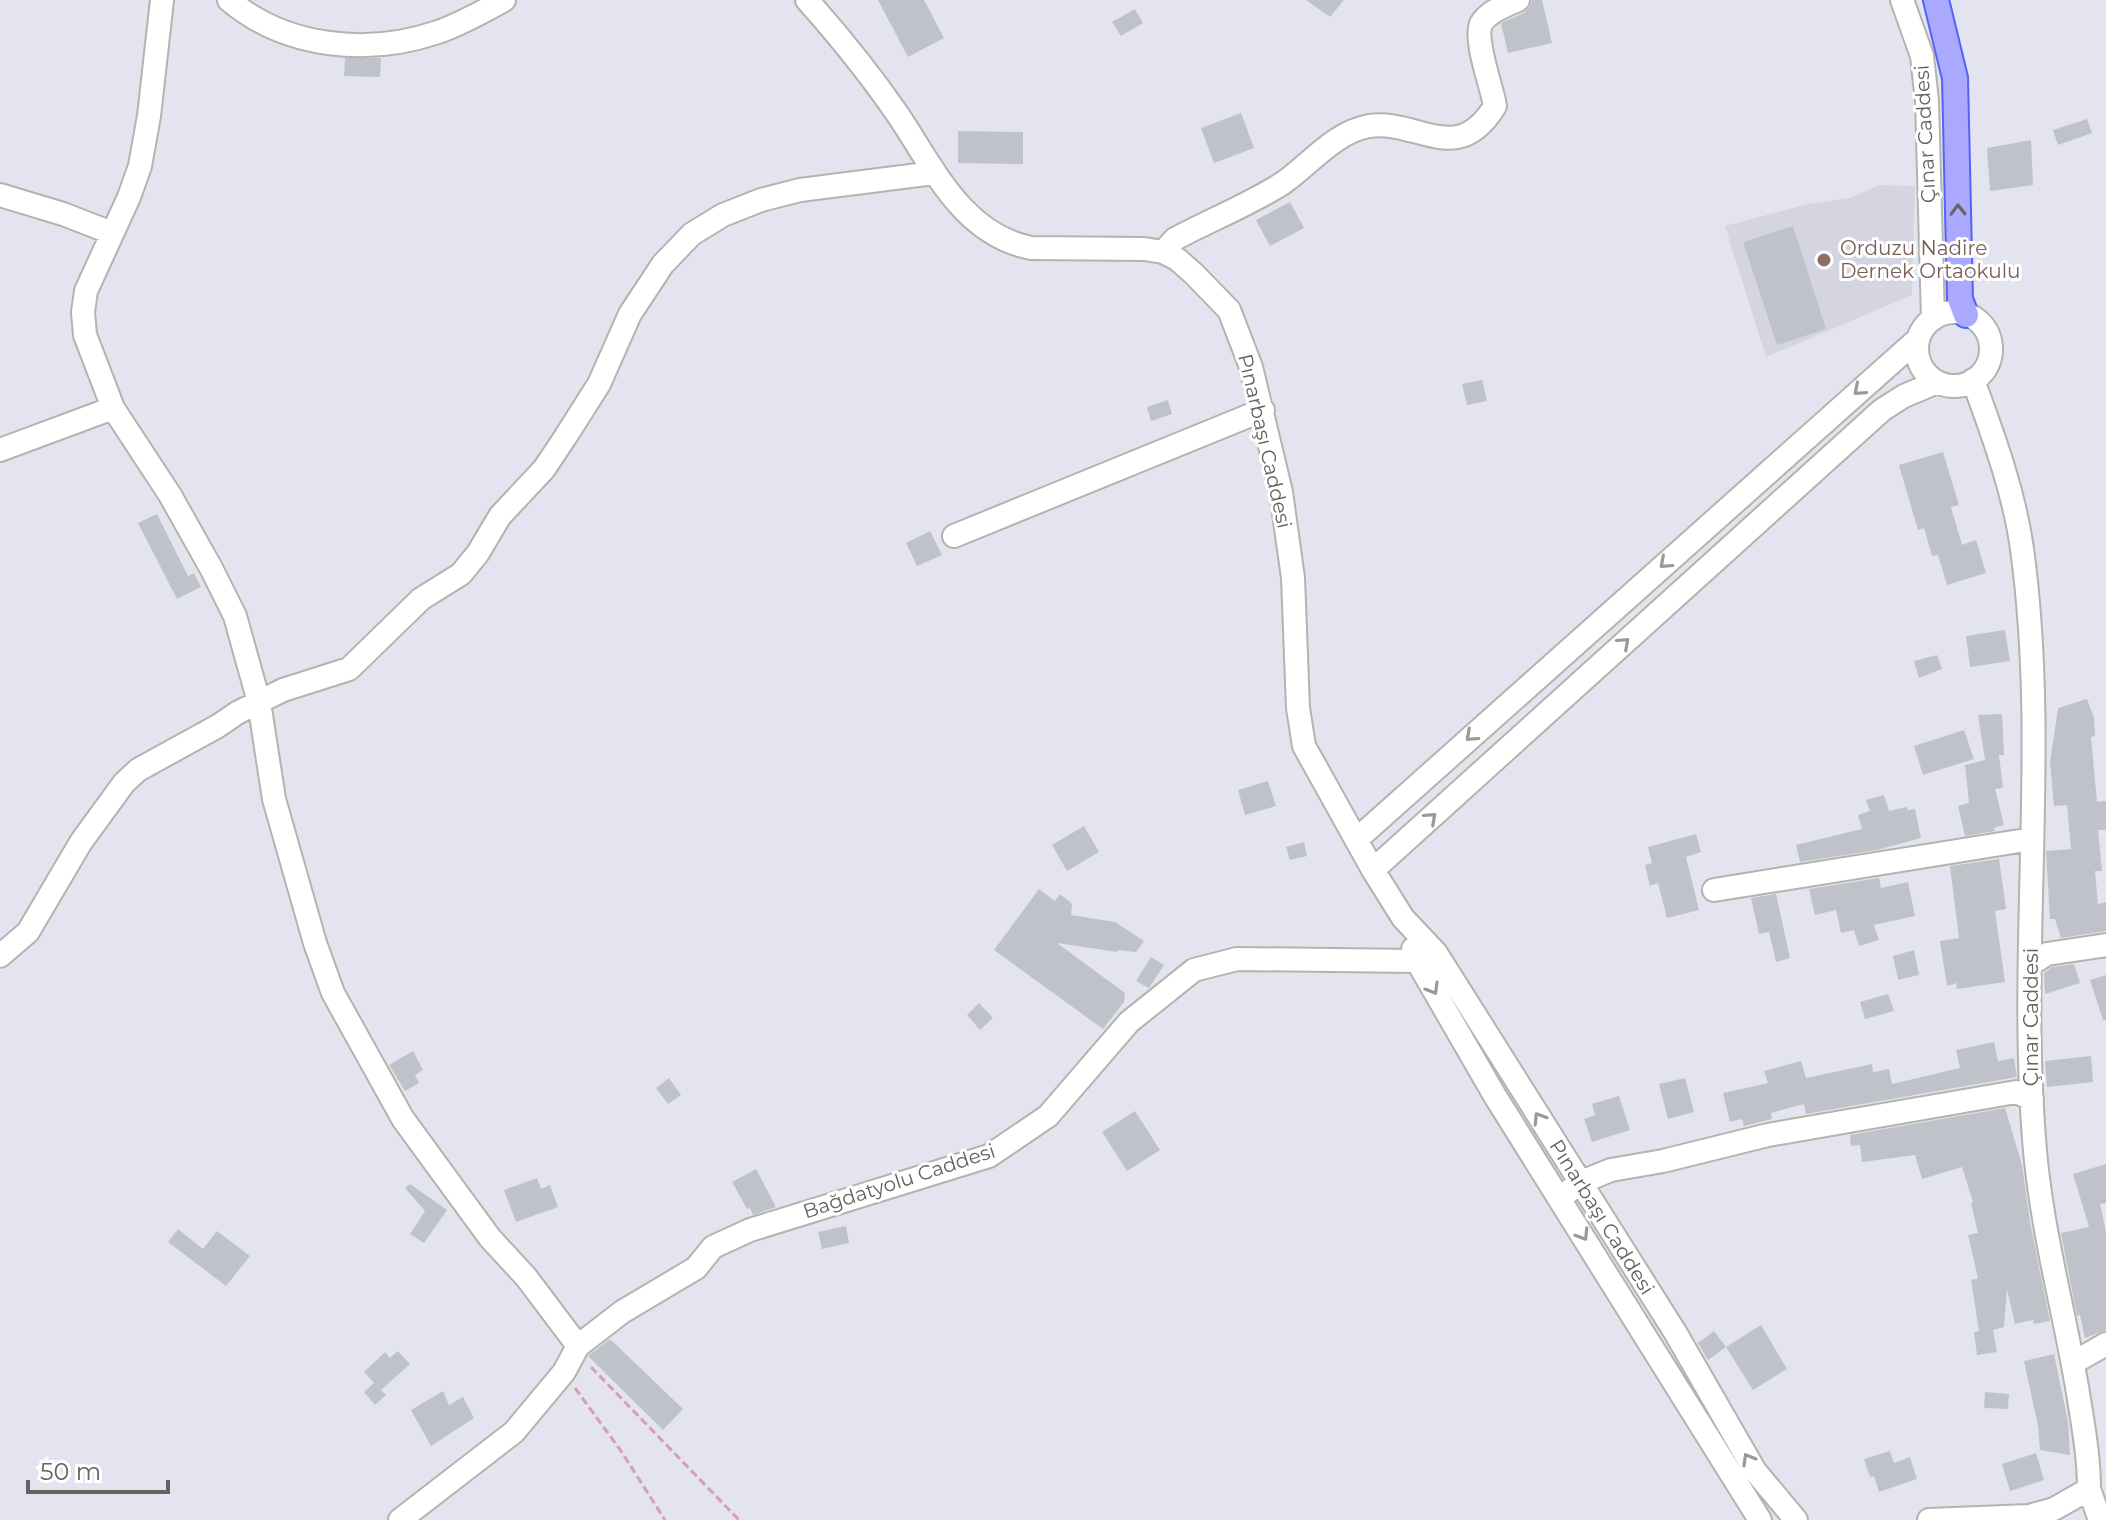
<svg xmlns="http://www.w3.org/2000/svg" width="2106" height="1520" font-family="Montserrat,sans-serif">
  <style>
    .education { fill: #d4d5e1 }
    .building { fill: #c0c2ca }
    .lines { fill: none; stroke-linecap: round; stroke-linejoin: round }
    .minor-casing { stroke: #b4b3ac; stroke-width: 26 }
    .major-casing { stroke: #5363f8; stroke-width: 28 }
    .path { stroke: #d59ebd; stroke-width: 3; stroke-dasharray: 8 4; stroke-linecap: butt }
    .minor { stroke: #fff; stroke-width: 22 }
    .major { stroke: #aaa8ff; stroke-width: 24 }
    .oneway { stroke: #686663 }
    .oneway2 { stroke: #9b9994 }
    .education-dot { fill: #8d6e63; stroke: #fff; stroke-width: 3 }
    .labels { text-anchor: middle; stroke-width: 6; stroke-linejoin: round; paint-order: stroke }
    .street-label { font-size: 20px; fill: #65625b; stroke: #fff }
    .education-label { font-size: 20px; fill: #785e54; stroke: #fff; text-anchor: start }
  </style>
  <rect width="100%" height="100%" fill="#e3e4ef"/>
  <path class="education" d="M1879 185 1915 186 1912 295 1766 357 1725 226 1808 204 1850 198Z"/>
  <path class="building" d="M878 0H924L944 38 908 57Z
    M1306 0H1344L1330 17Z
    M1532 0H1542L1552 43 1508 53 1501 23 1524 13 1529 8Z
    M1135 9 1143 23 1121 36 1112 22Z
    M345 58H381L380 77 344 76Z
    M1241 113 1254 148 1214 163 1201 128Z
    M2087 119 2092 133 2058 145 2053 130Z
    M958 131 1023 132V164L958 163Z
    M2031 140 2033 185 1990 191 1987 148Z
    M1290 202 1304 228 1270 246 1256 220Z
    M1793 226 1826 329 1777 345 1743 242Z
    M1482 380 1487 401 1467 405 1462 384Z
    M1168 400 1172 414 1151 421 1147 407Z
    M1943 452 1959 505 1951 507 1962 545 1976 540 1986 573 1947 585 1938 555 1932 556 1924 528 1918 530 1899 465Z
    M157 514 188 576 194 573 201 587 177 599 138 523Z
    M930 531 942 555 917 566 906 543Z
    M2005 630 2010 661 1970 667 1966 636Z
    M1937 655 1942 669 1919 678 1914 661Z
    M2087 699 2094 718 2095 736 2091 737 2097 802 2106 801V830H2098L2102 871H2095L2098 904 2106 902V931L2061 938 2055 919H2050L2046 851 2071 849 2067 805 2054 806 2050 762 2058 708Z
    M2002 714 2004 755H1999L2003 788 1995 789 2004 825 1994 828 1995 831 1965 836 1958 806 1969 803 1965 765 1985 760 1978 715Z
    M1964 730 1974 759 1923 775 1914 746Z
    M1268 781 1276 806 1245 815 1238 790Z
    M1884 795 1889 811 1907 807 1908 810 1915 809 1921 838 1877 850 1800 862 1796 845 1862 829 1858 815 1870 811 1866 800Z
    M1084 826 1099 852 1067 871 1052 845Z
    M1696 834 1701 852 1686 857 1699 910 1667 918 1658 883 1650 886 1645 865 1652 863 1648 847Z
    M1304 842 1307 856 1290 860 1286 847Z
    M1999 859 2006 909 1995 911 2005 982 1957 989 1956 983 1947 986 1940 941 1959 938 1950 866Z
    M1879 878 1881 888 1908 882 1915 916 1874 925 1879 940 1859 946 1854 930 1841 933 1836 910 1815 915 1809 889Z
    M1039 889 1055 901 1060 894 1072 904 1071 915 1115 922 1144 941 1136 952 1118 950 1117 952 1057 943 1125 993 1124 1002 1103 1029 994 950Z
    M1776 894 1790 958 1776 962 1769 932 1759 934 1751 898Z
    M1914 950 1919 975 1898 980 1893 956Z
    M1151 957 1164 965 1149 988 1136 981Z
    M2074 964 2080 983 2045 994 2044 973 2052 967Z
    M2106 975V1020H2103L2090 980Z
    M1888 994 1894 1011 1865 1019 1860 1002Z
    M979 1003 993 1018 980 1030 967 1015Z
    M1994 1042 1998 1061 2014 1058 2017 1077 1806 1114 1804 1104 1771 1113 1772 1119 1744 1126 1742 1119 1730 1122 1723 1093 1768 1083 1764 1071 1801 1061 1806 1078 1872 1064 1873 1072 1889 1069 1892 1084 1960 1068 1956 1050Z
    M413 1051 423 1070 415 1075 419 1083 405 1091 389 1065Z
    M2091 1056 2093 1082 2047 1087 2045 1061Z
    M669 1078 681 1095 668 1104 656 1088Z
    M1685 1078 1694 1112 1668 1119 1659 1084Z
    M1619 1096 1630 1130 1592 1142 1584 1119 1595 1115 1592 1104Z
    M2005 1108 2022 1165 2030 1222 2050 1321 2034 1324 2033 1320 2015 1324 2007 1289 2004 1327 1993 1330 1997 1352 1977 1355 1974 1332 1979 1331 1971 1280 1978 1278 1968 1235 1978 1233 1971 1203 1973 1202 1962 1167 1922 1179 1915 1155 1862 1162 1860 1145 1851 1146 1850 1135Z
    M1135 1111 1160 1150 1127 1171 1102 1132Z
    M2106 1164V1203L2100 1204 2106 1232V1330L2085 1338 2080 1315 2077 1316 2061 1233 2089 1227 2073 1174Z
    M756 1169 776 1207 753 1215 750 1208 747 1209 732 1182Z
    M537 1178 541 1189 550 1185 558 1207 516 1222 504 1190Z
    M410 1184 447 1210 424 1243 410 1234 425 1211 405 1188Z
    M846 1226 849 1243 822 1249 818 1232Z
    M178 1229 203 1249 217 1231 250 1256 226 1286 168 1242Z
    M1761 1325 1787 1369 1753 1390 1726 1347Z
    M1714 1331 1726 1347 1708 1360 1698 1343Z
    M610 1339 683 1409 663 1430 588 1356Z
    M398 1351 410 1364 381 1390 386 1395 375 1405 364 1392 374 1383 364 1372 385 1352 390 1358Z
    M2054 1354 2068 1422 2070 1455 2040 1450 2038 1426 2024 1361Z
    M443 1391 449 1405 463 1397 474 1418 431 1446 411 1410Z
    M1985 1392 2009 1394 2008 1409 1984 1408Z
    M1890 1451 1894 1463 1910 1457 1917 1479 1879 1492 1874 1476 1870 1477 1864 1459Z
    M2036 1453 2044 1480 2010 1491 2002 1464Z"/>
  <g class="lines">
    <g class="minor-casing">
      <path id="minor" d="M162 0 149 116 140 166 129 197 86 291 83 312 85 335 113 408 170 495 211 568 235 616 259 702 274 799 315 943 333 993 403 1119 490 1238 526 1277 578 1346
        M229 0C286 48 368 56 438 32 461 24 482 12 504 0
        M807 0C839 36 869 73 896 112 933 166 961 234 1031 248L1144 249 1163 252 1177 259 1194 274 1229 310 1251 367 1281 492 1293 578 1298 708 1304 746 1373 870 1403 918 1436 953 1675 1332 1755 1471 1796 1520
        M1902 0 1922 56 1927 101 1933 319
        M0 195 63 214 112 233
        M1163 252 1175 239C1210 220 1249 205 1283 183 1310 164 1335 132 1369 126 1419 119 1457 168 1495 106 1492 87 1474 41 1481 24 1487 12 1506 5 1518 0
        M1917 349a37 37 0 1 1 74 0a37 37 0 1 1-74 0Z
        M0 450 113 408
        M954 536 1263 410
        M1356 840 1918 339
        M1373 870 1882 410 1904 396 1937 382
        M1714 890 2032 839
        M1413 949 1417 961 1495 1096 1760 1520
        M0 956 28 932 81 842 124 783 138 770 218 726 237 713 283 690 349 669 421 599 461 574 478 553 500 516 544 469 566 436 599 384 630 314 663 264 692 234 723 215 761 200 800 190 934 173
        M2031 964 2047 954 2106 945
        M1568 1192 1579 1183 1611 1170 1663 1161 1768 1135 2016 1092 2032 1099
        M2073 1363 2106 1344
        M2089 1489 2100 1520
        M400 1520 514 1432 564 1372 578 1346 622 1312 696 1268 713 1247 750 1230 989 1156 1048 1116 1129 1022 1194 970 1237 959 1417 961 1436 953
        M1929 1520 2029 1516 2054 1509 2089 1489C2089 1456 2083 1425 2078 1393 2065 1315 2044 1239 2036 1161 2016 958 2050 752 2022 549 2014 491 1993 435 1973 380"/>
    </g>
    <g class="major-casing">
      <path id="major" d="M1936 0 1955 78 1960 299 1966 315"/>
    </g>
    <path class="path" d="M591 1367 739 1520
      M575 1388 621 1451 665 1520"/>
    <use href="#minor" class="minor"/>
    <use href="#major" class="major"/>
  </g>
  <defs><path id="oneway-chevron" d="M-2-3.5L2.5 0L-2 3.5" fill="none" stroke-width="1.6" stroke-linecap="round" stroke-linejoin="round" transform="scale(2)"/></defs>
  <use class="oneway" href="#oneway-chevron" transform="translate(1958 210) rotate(-91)"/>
  <g class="oneway2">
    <use href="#oneway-chevron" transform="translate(1859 390) rotate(139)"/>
    <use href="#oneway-chevron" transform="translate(1665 563) rotate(138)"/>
    <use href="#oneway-chevron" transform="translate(1624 643) rotate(-42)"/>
    <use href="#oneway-chevron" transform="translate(1471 736) rotate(138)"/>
    <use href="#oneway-chevron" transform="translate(1431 818) rotate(-42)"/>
    <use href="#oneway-chevron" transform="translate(1433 989) rotate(60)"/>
    <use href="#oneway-chevron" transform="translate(1539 1118) rotate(-122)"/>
    <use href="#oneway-chevron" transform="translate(1583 1235) rotate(58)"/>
    <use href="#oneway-chevron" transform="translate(1748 1459) rotate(-120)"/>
  </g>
  <circle class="education-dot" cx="1824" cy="260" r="8"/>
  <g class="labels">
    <g class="street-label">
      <text transform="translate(1925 134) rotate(-93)" y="7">Çınar Caddesi</text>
      <text transform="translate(1265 441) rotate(77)" y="7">Pınarbaşı Caddesi</text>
      <text transform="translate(2031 1017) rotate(-90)" y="7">Çınar Caddesi</text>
      <text transform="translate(899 1181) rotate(-18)" y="7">Bağdatyolu Caddesi</text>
      <text transform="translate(1602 1217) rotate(58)" y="7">Pınarbaşı Caddesi</text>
    </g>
    <g class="education-label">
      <text x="1840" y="255">Orduzu Nadire<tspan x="1840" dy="23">Dernek Ortaokulu</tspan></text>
    </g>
  </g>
  <path d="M28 1480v12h140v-12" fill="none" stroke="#65625b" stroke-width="4"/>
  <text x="40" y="1480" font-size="24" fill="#65625b" stroke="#ffffff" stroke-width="6" paint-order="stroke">50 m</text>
</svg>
